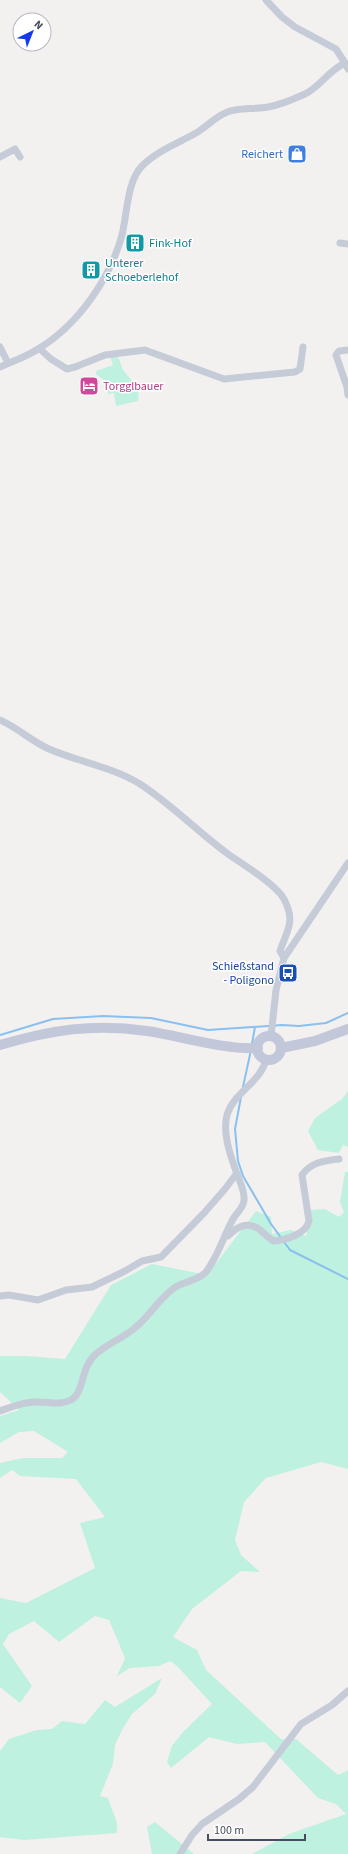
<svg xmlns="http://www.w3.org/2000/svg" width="348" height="1854" font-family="'Source Sans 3',sans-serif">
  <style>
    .green { fill: #bef1df }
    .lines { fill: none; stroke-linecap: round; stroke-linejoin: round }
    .stream { stroke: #89c0ef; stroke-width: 2 }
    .street { stroke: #c6cbd8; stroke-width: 7 }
    .secondary { stroke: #c2c7d9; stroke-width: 10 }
    .labels { text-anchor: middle; stroke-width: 3; stroke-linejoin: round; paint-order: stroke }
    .shop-label { font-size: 12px; fill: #366cbe; stroke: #fff; text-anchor: end }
    .culture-label { font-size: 12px; fill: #0d838f; stroke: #fff; text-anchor: start }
    .hotel-label { font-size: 12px; fill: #b23c85; stroke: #fff; text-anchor: start }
    .transit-label { font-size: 12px; fill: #164399; stroke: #fff; text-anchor: end }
  </style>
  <rect width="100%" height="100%" fill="#f3f1f0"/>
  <path class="green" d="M115 354C121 359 120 366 124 371 133 385 141 381 138 401L116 406 114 393 108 394 107 389 109 382 102 379 96 374V371L113 365 110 356Z
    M348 1091V1147L343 1145 339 1153 318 1150 308 1131 315 1118 342 1099Z
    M345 1172H348V1469L321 1462 266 1478 244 1502 235 1540 241 1555 260 1572 241 1571 192 1609 173 1637 197 1650 206 1670 281 1739H296L338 1775 348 1770V1854H252L289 1834 346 1814 336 1804 318 1798 265 1742 237 1744 209 1737 171 1768 167 1762 172 1746 183 1732 212 1704 177 1666 170 1661 159 1666 130 1668 117 1676 125 1658 109 1620 95 1616 59 1642 34 1621 9 1634 3 1644 32 1686 20 1703 0 1687V1598L26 1603 95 1568 80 1523 105 1517 76 1479 20 1476 12 1470 0 1478V1463L23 1458H62L68 1452 34 1431 19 1432 0 1443V1416L19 1410 0 1392V1356H26L65 1359 111 1285 152 1264 207 1275 256 1211 271 1217 272 1234 291 1230 306 1236 311 1210 325 1209 339 1217 344 1212 340 1202Z
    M162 1678 155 1694 132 1714 123 1728 115 1745 113 1764 100 1796 108 1798 117 1823V1833L24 1840 0 1837V1751L9 1739 37 1730 52 1729 62 1721 85 1724 105 1700 115 1707Z
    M155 1822 194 1854H152L147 1827Z"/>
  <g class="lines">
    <path class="stream" d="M0 1035 53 1019 103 1016 151 1018 208 1030 282 1025 299 1026 326 1023 348 1013
      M252 1044 255 1027
      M243 1087 251 1050
      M241 1097 235 1129 238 1161 243 1176 271 1224 290 1250 348 1279"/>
    <path class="street" d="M266 0 282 17 295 27 336 49 345 63
      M0 157 15 149 20 157
      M340 243 348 244
      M0 347 8 363
      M40 349 51 359 67 369 75 367 105 355 145 350 224 379 295 372 300 369 303 347
      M348 350 339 351 336 355 347 387 348 395
      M0 367C13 361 26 357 38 349 78 325 110 279 122 235 127 215 127 181 142 166 157 151 178 143 196 133 208 126 220 112 235 110 245 108 257 109 268 107 280 105 294 99 305 94 320 87 329 70 345 63L348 69
      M0 720C18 728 31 741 49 749 79 762 112 767 140 784 171 804 198 832 228 854 242 864 277 885 284 899 296 922 287 930 280 951L284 958
      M271 1036 276 990 284 958 348 863
      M225 1236H228C237 1227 246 1221 259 1229 264 1233 268 1238 274 1241 286 1240 306 1234 309 1221L302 1175C311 1162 324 1161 339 1159
      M0 1296 9 1295 38 1300 66 1290 92 1287 125 1271 142 1261 161 1257 204 1213 225 1189 237 1173
      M0 1411C11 1407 23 1402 35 1402 47 1401 60 1406 71 1400 85 1392 80 1367 96 1354 108 1343 124 1338 136 1327 150 1315 159 1299 174 1288 184 1281 198 1281 206 1272 218 1256 223 1238 232 1221 235 1214 244 1208 244 1200 245 1192 240 1182 237 1174 231 1157 222 1134 227 1115 233 1093 260 1083 266 1060
      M180 1854 192 1835 202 1824 239 1799 253 1787 301 1724 332 1705 348 1691"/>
    <path class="secondary" d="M257 1048a12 12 0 1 1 24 0a12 12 0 1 1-24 0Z
      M0 1045C51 1030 93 1023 147 1031 181 1036 224 1050 258 1048
      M281 1048 315 1041 348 1029"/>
  </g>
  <defs>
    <g id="shop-square" transform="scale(1)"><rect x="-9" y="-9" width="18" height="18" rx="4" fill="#3f7fe0" stroke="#fff"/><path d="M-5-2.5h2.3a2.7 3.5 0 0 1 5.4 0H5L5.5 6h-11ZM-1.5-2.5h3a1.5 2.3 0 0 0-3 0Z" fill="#fff"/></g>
    <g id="building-square" transform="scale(1)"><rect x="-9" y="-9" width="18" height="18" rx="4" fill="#0f9aa8" stroke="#fff"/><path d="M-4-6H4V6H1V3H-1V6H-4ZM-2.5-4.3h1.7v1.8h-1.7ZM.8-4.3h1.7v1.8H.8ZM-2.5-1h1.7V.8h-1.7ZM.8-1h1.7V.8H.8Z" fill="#fff"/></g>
    <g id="hotel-square" transform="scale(1)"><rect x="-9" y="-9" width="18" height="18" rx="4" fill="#d1479c" stroke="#fff"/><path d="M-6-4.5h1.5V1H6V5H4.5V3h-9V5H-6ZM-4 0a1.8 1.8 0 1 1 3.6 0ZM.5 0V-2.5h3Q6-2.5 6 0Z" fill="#fff"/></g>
    <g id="bus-square" transform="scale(1)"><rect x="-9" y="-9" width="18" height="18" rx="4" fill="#1a4fb4" stroke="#fff"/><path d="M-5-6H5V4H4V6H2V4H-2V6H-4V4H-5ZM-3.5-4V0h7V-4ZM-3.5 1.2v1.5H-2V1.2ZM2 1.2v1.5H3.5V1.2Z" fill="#fff"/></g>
  </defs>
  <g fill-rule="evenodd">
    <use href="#shop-square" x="297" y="154"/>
    <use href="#building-square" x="135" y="243"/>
    <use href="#building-square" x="91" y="270"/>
    <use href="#hotel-square" x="89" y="386"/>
    <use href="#bus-square" x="288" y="973"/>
  </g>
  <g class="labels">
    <g class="shop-label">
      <text x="283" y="158">Reichert</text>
    </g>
    <g class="culture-label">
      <text x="149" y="247">Fink-Hof</text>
      <text x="105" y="267">Unterer<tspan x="105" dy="14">Schoeberlehof</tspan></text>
    </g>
    <g class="hotel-label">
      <text x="103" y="390">Torgglbauer</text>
    </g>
    <g class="transit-label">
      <text x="274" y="970">Schießstand<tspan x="274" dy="14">- Poligono</tspan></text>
    </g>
  </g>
  <g transform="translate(32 32) rotate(43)"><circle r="19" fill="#ffffff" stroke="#b5b8bf"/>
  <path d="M0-3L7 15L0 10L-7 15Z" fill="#1339ea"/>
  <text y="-6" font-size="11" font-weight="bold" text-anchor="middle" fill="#474d5e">N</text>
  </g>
  <path d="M208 1834v6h97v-6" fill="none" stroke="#474d5e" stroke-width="2"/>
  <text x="214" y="1834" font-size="12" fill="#474d5e" stroke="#ffffff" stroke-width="3" paint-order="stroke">100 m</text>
</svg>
